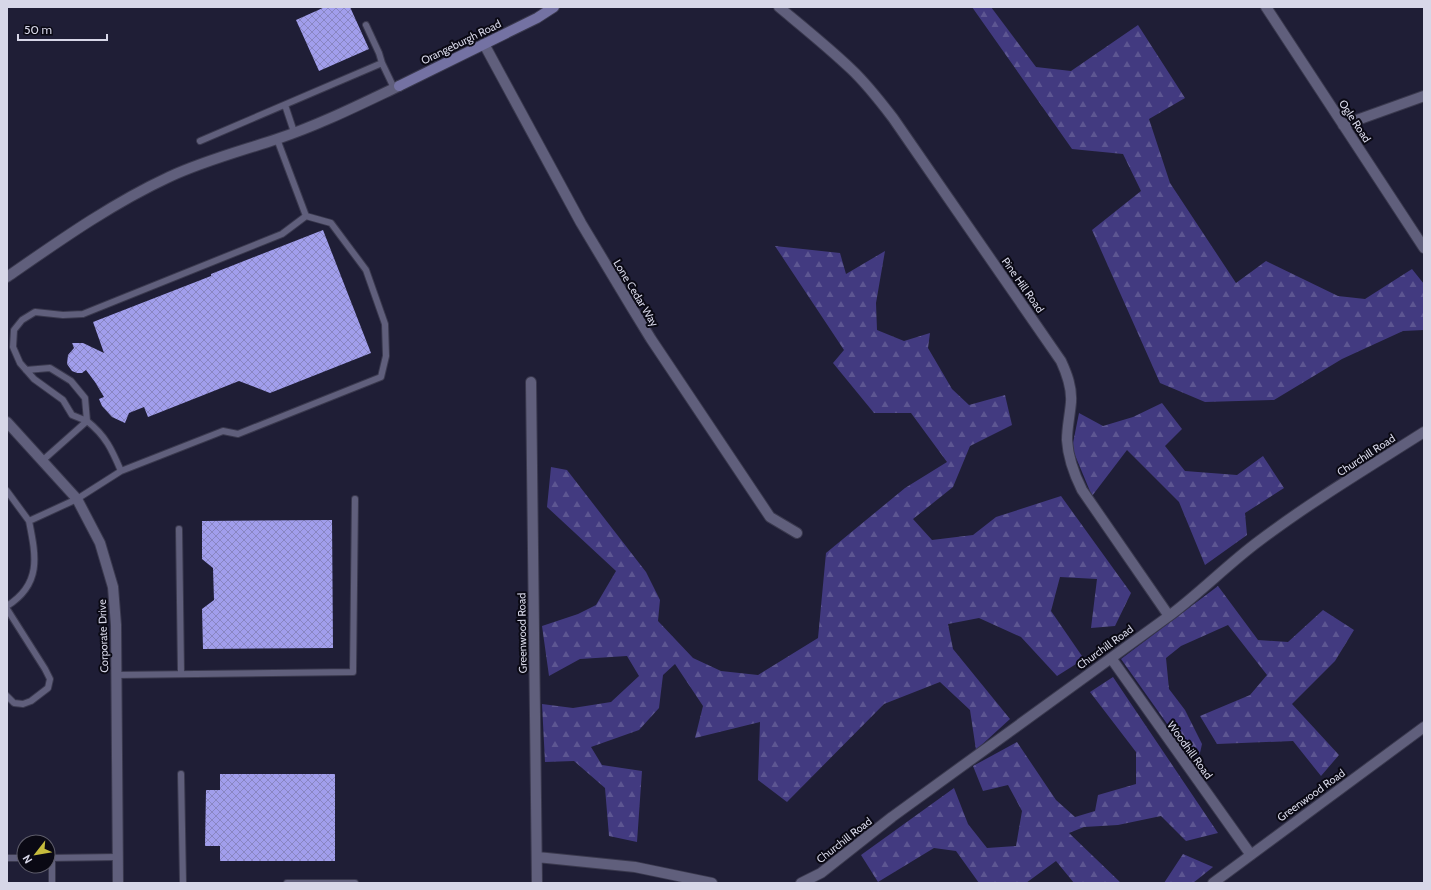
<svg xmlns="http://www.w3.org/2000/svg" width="1431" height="890" font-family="Cabin,sans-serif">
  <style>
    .forest { fill: url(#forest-firs) }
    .building { fill: url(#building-cross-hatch) }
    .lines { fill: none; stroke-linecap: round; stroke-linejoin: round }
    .service-casing { stroke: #3a394e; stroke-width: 8 }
    .minor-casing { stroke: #3a394e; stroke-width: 12 }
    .tertiary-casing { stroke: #3a394e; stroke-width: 12 }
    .secondary-casing { stroke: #3a394e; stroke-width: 12 }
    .service { stroke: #605f7c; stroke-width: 6 }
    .minor { stroke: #605f7c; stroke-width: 10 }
    .tertiary { stroke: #605f7c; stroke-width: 10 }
    .secondary { stroke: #7472a3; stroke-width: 10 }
    .labels { text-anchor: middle; stroke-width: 4; stroke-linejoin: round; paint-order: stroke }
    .street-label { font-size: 11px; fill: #d7d7e8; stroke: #0a0914 }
  </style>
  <defs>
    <pattern id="forest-firs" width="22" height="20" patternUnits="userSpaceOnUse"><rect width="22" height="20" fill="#423a80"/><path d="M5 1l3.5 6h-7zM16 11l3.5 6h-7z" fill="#5d5692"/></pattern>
    <pattern id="building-cross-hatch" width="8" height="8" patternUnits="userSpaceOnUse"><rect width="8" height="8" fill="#a19eec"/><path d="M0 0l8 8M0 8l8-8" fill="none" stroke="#8986c2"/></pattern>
  </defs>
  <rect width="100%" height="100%" fill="#1f1e36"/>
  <path class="forest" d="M972 7H991L1036 67 1071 71 1138 25 1185 98 1149 119 1170 183 1236 283 1266 261 1338 296 1365 299 1412 269 1424 284V330L1403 331 1342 359 1274 400 1205 402 1160 383 1092 230 1141 191 1123 154 1072 149Z
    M775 246 840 253 846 274 885 251 876 303 877 330 904 341 930 333 928 348 952 389 969 405 1005 395 1012 425 970 446 953 487 913 519 932 540 973 535 996 517 1061 496 1131 593 1115 626 1091 628 1097 579 1060 577 1051 611 1084 659 1057 676 1021 637 979 618 948 624 953 649 1010 719 976 750 970 710 940 682 884 704 787 802 758 780 760 722 695 738 703 706 675 664 663 675 659 708 639 730 591 747 602 765 642 771 637 842 609 836 605 788 574 761 545 762 542 704 573 708 611 702 639 676 627 656 580 659 549 676 542 626 578 614 596 605 616 571 547 507 551 467 567 470 646 572 660 600 658 621 693 658 721 671 758 675 818 638 826 553 905 488 947 462 911 413H874L833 363 844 350Z
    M1162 403 1182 429 1165 446 1185 471 1237 475 1263 456 1284 488 1245 513 1247 535 1205 565 1179 502 1127 450 1092 496 1072 448 1079 413 1103 426 1133 417Z
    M1218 586 1258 640 1288 642 1323 610 1354 630 1335 661 1292 704 1339 755 1321 776 1293 741 1217 744 1200 716 1250 695 1267 675 1228 625 1181 646 1166 658 1169 689 1185 710 1202 744 1197 766 1121 659Z
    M1113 677 1218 833 1186 841 1161 816 1118 825 1084 827 1069 833 1121 883H1074L1056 861 1026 883H979L956 851 934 848 878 882 861 855 954 788 968 824 987 848 1016 846 1022 811 1008 785 983 791 973 766 1017 742 1056 800 1075 817 1095 811 1098 795 1136 784V752L1090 692Z
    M1183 854 1213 867 1193 883H1164Z"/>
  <path class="building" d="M325 7H350L369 49 319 71 296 20Z
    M323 230 371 353 270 393 239 381 148 417 144 407 129 413 125 423 112 417 102 406 99 399 104 397 95 382 86 370 82 373H77L72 371 67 364 68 355 74 348 72 343H83L104 353 93 322 211 276V274Z
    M332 520 333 648 203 649 202 609 214 600 213 568 202 559V521Z
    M220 774H335V861H220V846H205L206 790H220Z"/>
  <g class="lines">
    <g class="service-casing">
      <path id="service" d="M382 63 394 88
        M285 105 294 132
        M277 139 306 216
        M200 141 382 63 379 53 366 25
        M26 370 50 368 71 381 85 398 87 421C106 436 112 450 121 471
        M42 461 87 421 72 415 63 400 34 379 20 363 13 347 14 330 22 320 35 312 63 315 83 314 282 234 306 216
        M7 491 29 521
        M179 529 181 673
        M7 606C42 584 36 556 29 521L77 499 121 471 223 431 238 434 381 377 386 356 385 324 366 270 331 223 306 216
        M7 609 45 669 50 679 48 688 31 701 23 704 14 703 7 696
        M116 675 353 672 355 499
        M181 774 183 883
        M7 858H24
        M48 858 118 857
        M52 858V883
        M287 883H355"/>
    </g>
    <g class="minor-casing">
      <path id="minor" d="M779 7C803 27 828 47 851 69 867 84 880 101 893 118L1061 361C1067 374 1072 387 1071 402 1070 415 1067 427 1067 440 1068 458 1074 474 1082 490L1169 616
        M1266 7 1424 248
        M484 44 581 223 632 308 651 339 770 517 797 533
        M1343 125 1424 96
        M531 382 537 883
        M7 422 77 499 100 543 113 587 116 625 118 883
        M1111 658 1251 855
        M537 857 635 867 712 883
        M801 883 821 873 892 817 1169 616C1200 593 1228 564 1259 541 1312 501 1369 467 1424 432
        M1213 883 1424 727"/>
    </g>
    <g class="tertiary-casing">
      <path id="tertiary" d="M7 277C59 241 111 204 169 177 203 161 241 151 277 139 319 125 359 105 399 86"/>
    </g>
    <g class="secondary-casing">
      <path id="secondary" d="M399 86 537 18 554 7"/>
    </g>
    <use href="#service" class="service"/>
    <use href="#minor" class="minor"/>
    <use href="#tertiary" class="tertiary"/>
    <use href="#secondary" class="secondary"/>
  </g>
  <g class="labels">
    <g class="street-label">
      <text transform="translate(461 42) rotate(-26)" y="4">Orangeburgh Road</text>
      <text transform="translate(1355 121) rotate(57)" y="4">Ogle Road</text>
      <text transform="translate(1023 285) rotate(55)" y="4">Pine Hill Road</text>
      <text transform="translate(636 293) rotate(59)" y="4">Lone Cedar Way</text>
      <text transform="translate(1366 455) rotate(-33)" y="4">Churchill Road</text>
      <text transform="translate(522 633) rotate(-91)" y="4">Greenwood Road</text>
      <text transform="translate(103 636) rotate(-92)" y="4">Corporate Drive</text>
      <text transform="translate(1105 647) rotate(-36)" y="4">Churchill Road</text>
      <text transform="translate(1190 750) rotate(54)" y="4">Woodhill Road</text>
      <text transform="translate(1311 795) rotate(-36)" y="4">Greenwood Road</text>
      <text transform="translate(844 840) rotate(-38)" y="4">Churchill Road</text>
    </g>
  </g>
  <rect width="1431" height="890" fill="none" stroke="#d7d7e8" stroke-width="16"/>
  <g transform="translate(36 854) rotate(239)"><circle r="19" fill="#0a0914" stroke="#5c5b69"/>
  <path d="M0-3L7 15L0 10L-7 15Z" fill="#c6bc3d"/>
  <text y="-6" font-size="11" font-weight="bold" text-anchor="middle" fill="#d7d7e8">N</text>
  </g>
  <path d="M18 34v6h89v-6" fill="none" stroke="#d7d7e8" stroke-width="2"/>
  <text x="24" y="34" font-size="12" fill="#d7d7e8" stroke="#0a0914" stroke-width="3" paint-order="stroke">50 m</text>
</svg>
